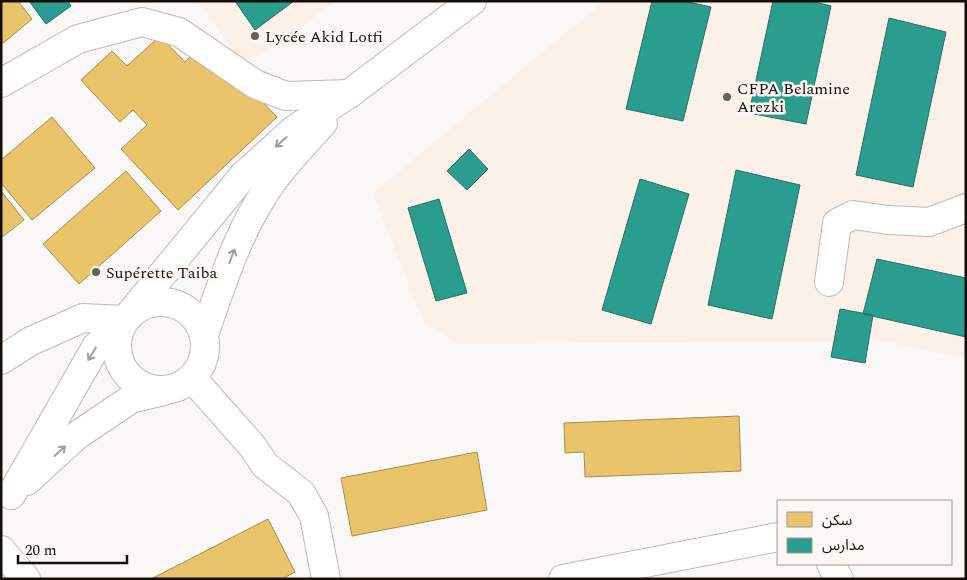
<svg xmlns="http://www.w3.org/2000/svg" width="967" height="580" font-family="Spectral,'Noto Sans Arabic',serif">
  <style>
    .built { fill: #fcf1e8 }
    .homes { fill: #e9c46a; stroke: #aa8d4d }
    .schools { fill: #2a9d8f; stroke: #247266 }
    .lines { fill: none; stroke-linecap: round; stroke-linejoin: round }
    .minor-casing { stroke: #bfbab6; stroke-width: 30 }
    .major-casing { stroke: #bfbab6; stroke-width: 30 }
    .minor { stroke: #fefefe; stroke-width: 28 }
    .major { stroke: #fefefe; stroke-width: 28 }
    .oneway { stroke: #a19e9c }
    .poi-dot { fill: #66605b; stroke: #fcf7f4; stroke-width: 2 }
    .labels { text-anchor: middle; stroke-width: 5; stroke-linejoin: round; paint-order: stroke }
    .poi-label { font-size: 16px; fill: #160e08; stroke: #fcf7f4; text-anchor: start }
  </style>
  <rect width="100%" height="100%" fill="#faf8f6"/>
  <path class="built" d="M197 1H338L244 65Z
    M604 1H966V359L883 341 457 344 423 322 373 193Z"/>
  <path class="homes" d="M1 1H18L32 19 1 45Z
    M160 36 185 62 206 42 277 117 178 210 121 149 147 125 133 110 120 122 81 80 112 51 127 66Z
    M52 117 95 168 32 220 1 183V160Z
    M126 171 161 211 79 284 43 244Z
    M1 191 24 220 1 238Z
    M739 416 741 471 585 477 584 452 565 453 564 423Z
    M477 452 487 510 352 536 341 478Z
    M268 519 295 572 282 579H151Z"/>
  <path class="schools" d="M29 1H68L71 6 46 24Z
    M235 1H294L255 30Z
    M652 1H683L711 7 683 121 626 109Z
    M773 1H811L831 6 806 124 749 113Z
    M889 18 946 32 913 187 856 175Z
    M469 149 488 169 467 190 447 171Z
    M736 170 800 185 772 319 708 305Z
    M640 179 689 194 651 324 602 310Z
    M439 199 467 293 436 301 408 208Z
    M877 259 966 278V337L863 314Z
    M840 309 873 315 865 363 831 357Z"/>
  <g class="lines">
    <g class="minor-casing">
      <path id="minor" d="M1 83 78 39 142 22 179 32 255 84 286 96 349 94
        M829 282 837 223 853 215 888 220 929 222 966 208
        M1 360 31 341 83 318 125 320
        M192 378 253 447 265 465 301 493 314 516 326 579
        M1 550 26 579
        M831 564 839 579
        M563 579 778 537"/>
    </g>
    <g class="major-casing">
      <path id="major" d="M117 346a44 44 0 1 1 88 0a44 44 0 1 1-88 0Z
        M204 335C223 280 240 225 275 178 289 159 307 141 323 123
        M27 481 76 436 131 399 164 391
        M11 495 96 347 125 320 243 176 295 129 349 94 472 1"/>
    </g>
    <use href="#minor" class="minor"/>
    <use href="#major" class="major"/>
  </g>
  <defs><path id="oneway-shaft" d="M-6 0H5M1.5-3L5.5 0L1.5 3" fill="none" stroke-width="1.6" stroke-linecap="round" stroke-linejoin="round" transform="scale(1.25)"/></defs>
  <g class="oneway">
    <use href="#oneway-shaft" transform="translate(281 142) rotate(138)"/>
    <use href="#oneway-shaft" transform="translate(232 256) rotate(-70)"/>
    <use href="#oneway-shaft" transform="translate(92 354) rotate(121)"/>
    <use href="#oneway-shaft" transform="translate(60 451) rotate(-42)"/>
  </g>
  <g class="poi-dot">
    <circle cx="255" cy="36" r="5"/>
    <circle cx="727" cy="97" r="5"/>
    <circle cx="96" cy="272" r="5"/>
  </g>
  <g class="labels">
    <g class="poi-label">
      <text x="265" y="42">Lycée Akid Lotfi</text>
      <text x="737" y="94">CFPA Belamine<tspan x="737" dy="18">Arezki</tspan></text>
      <text x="106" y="278">Supérette Taiba</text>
    </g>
  </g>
  <rect width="967" height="580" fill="none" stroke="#160e08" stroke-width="5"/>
  <rect x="777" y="500" width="175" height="65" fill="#fcf7f4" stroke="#a09a96"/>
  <rect x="787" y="512" width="25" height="15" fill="#e9c46a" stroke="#a09a96"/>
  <text x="822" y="525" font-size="15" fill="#160e08">سكن</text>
  <rect x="787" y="538" width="25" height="15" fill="#2a9d8f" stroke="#a09a96"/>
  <text x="822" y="550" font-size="15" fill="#160e08">مدارس</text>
  <path d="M18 555v8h109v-8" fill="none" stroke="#160e08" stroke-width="2.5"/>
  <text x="25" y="555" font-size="15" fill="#160e08" stroke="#fcf7f4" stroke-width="4" paint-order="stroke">20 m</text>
</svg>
